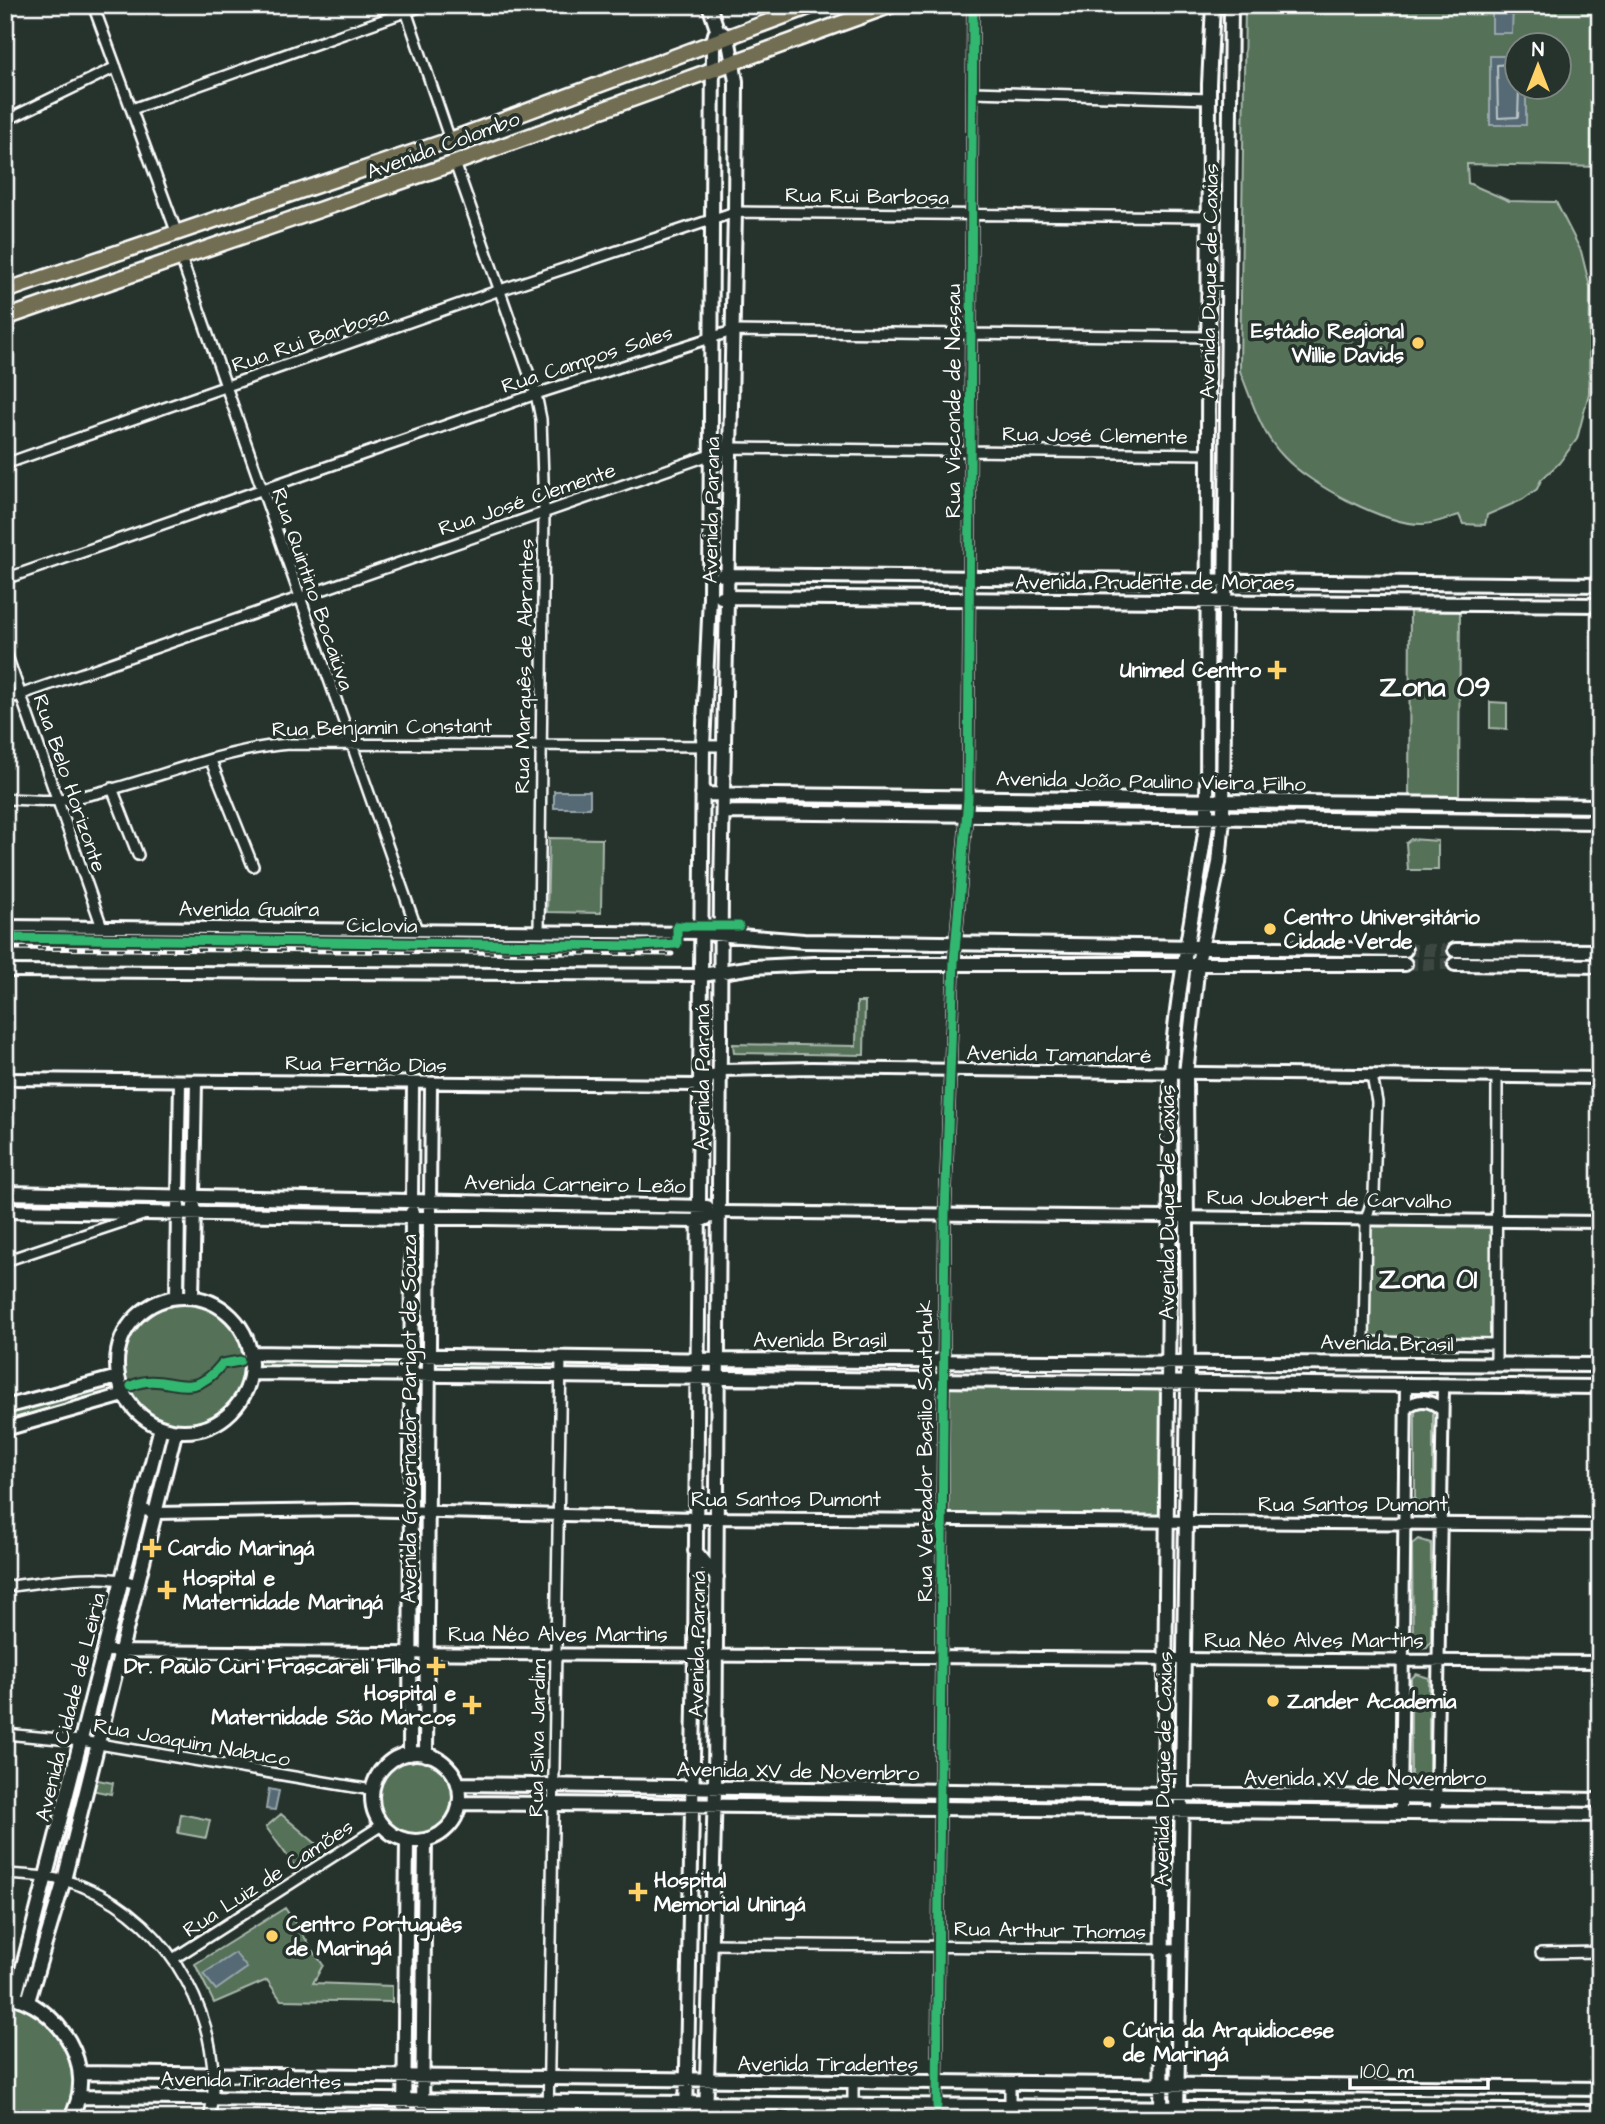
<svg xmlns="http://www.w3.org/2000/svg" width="1605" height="2124" font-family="'Architects Daughter',sans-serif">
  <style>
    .green { fill: #547159; stroke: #aab8ac; stroke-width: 2; fill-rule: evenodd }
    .water { fill: #556b74; stroke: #99a6ac; stroke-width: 2 }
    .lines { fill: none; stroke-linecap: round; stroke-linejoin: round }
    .shore { stroke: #bbc4c7; stroke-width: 2 }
    .secondary-tunnel { stroke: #3c4742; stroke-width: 12; stroke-dasharray: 12 6; stroke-linecap: butt }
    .minor-casing { stroke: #fff; stroke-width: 14 }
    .tertiary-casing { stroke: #fff; stroke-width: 16 }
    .secondary-casing { stroke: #fff; stroke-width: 18 }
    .primary-casing { stroke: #fff; stroke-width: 19 }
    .minor { stroke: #26332d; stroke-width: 9 }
    .tertiary { stroke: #26332d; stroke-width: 10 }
    .secondary { stroke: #26332d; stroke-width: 12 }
    .primary { stroke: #726e52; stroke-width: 14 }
    .rail-casing { stroke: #fff; stroke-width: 5 }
    .rail { stroke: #26332d; stroke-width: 2.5; stroke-dasharray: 8; stroke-linecap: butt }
    .cycleway-casing { stroke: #26332d; stroke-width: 13 }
    .cycleway { stroke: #33b770; stroke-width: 9 }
    .poi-dot { fill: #ffd166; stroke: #26332d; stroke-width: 2.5 }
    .labels { text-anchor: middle; stroke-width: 7; stroke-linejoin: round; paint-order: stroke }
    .street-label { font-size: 21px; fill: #fff; stroke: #26332d }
    .poi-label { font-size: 21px; font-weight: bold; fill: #fff; stroke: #26332d; text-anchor: start }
    .district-label { font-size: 28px; font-weight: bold; fill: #fff; stroke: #26332d }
  </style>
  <rect width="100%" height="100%" fill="#26332d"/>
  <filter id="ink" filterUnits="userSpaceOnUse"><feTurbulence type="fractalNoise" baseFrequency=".0143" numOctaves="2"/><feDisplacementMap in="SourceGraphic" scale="14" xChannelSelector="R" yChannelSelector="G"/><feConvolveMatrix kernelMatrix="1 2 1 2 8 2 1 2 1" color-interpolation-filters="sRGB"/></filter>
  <g filter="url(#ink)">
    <path class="green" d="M1245 5H1600V167L1467 164 1468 183 1509 201 1556 202 1581 251 1590 287 1589 393 1577 439 1559 463 1541 480 1537 489 1522 500 1487 515 1485 525 1463 524 1459 515C1448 518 1434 524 1423 524 1385 525 1309 484 1284 457 1261 434 1252 401 1240 371ZM1518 46H1560V88H1518Z
      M1410 603 1460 604 1459 805 1409 804Z
      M1490 702 1507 703V729L1490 728Z
      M549 838 602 839 601 913 547 912Z
      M1411 839 1438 841V870H1408L1406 843Z
      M857 1002H865L864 1055 734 1053 733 1044 856 1046Z
      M1366 1220 1497 1221 1496 1344 1364 1342Z
      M177 1297C215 1297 240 1316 251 1353L412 1360V1372L252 1369C233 1441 165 1453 123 1393L5 1425V1414L119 1382C110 1336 134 1309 177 1297Z
      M429 1360 561 1362 696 1373 429 1371Z
      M943 1381 1170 1383 1169 1522 943 1519Z
      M1428 1405 1433 1409V1507L1422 1514 1415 1509V1410Z
      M1418 1539 1431 1543V1641L1427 1647 1421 1648 1413 1643 1412 1544Z
      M1416 1674 1429 1678V1777L1425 1782 1419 1783 1411 1778V1679Z
      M372 1797a44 44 0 1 1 88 0a44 44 0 1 1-88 0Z
      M93 1779 113 1783 111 1794 91 1790Z
      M181 1814 210 1820 206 1838 178 1833Z
      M281 1814 320 1847 296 1868 266 1827Z
      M285 1908 323 1965 313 1983 392 1986V2002L281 2000 267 1980 214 2003 195 1964Z
      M5 1995 56 2021 76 2056 70 2119H5Z
      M1177 2108H1310L1344 2119H1177Z"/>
    <path class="water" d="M1492 5H1513L1512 33H1492Z
      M1490 56H1517L1518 88H1526V125H1490Z
      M554 791H590V808H554Z
      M269 1789 279 1791 275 1810 266 1809Z
      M235 1953 247 1968 216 1990 203 1974Z"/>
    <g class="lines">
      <path class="shore" d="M1518 63 1497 65 1498 118 1518 117 1519 88"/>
      <path class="secondary-tunnel" d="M1405 950H1455
        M1405 964H1455"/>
      <g class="minor-casing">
        <path id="minor" d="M93 5 176 231
          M404 5 450 140
          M973 92 1209 99
          M132 109 425 5
          M5 125 11 118 116 67
          M455 163 536 394 541 419 544 511 539 931
          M181 258 417 930
          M5 464 500 290 735 212 1209 217
          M5 579 536 394 732 331 1208 337
          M5 650 102 927
          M5 700 730 448 1207 454
          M211 761 253 866
          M112 788 138 855
          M5 799C23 799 42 802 59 800 137 790 210 750 289 744L724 746
          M1372 1076 1377 1102 1374 1193 1366 1220 1364 1342 1496 1344
          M5 1261 143 1215
          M1496 1363 1497 1078
          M5 1587C43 1582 101 1571 137 1584
          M5 1734 81 1741 372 1790
          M5 1874C32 1876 59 1876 84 1887 170 1921 230 2027 209 2119
          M710 1944 1180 1949
          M1541 1953 1600 1952
          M173 1959 382 1825
          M853 2081V2119
          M937 2106 945 1214 954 962 968 798 973 5
          M548 2119 561 1358
          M1010 2119V2082"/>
      </g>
      <g class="tertiary-casing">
        <path id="tertiary" d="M5 926 702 933
          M5 971 702 975
          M5 1079 699 1085 722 1070 812 1068 1600 1078
          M178 1195 180 1081
          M194 1196 196 1081
          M412 1201 413 1084
          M430 1201 431 1084
          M721 1212 1600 1222
          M1406 1408C1418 1398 1431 1399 1442 1410
          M140 1509 156 1513 352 1510 696 1518 1600 1525
          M104 1651 1600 1662
          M1401 1812 1406 1385
          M1436 1813 1443 1385"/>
      </g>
      <g class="secondary-casing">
        <path id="secondary" d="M722 575 1600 585
          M721 597 1600 605
          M702 794 1600 806
          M723 812 1600 822
          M702 933 804 941 1405 950
          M1455 950 1600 951
          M1455 964 1600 966
          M702 975 753 967 814 964H1405
          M5 1193 707 1207
          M5 1211 699 1221 721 1212
          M117 1364a67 67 0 1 1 134 0a67 67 0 1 1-134 0Z
          M177 1297 178 1206
          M192 1297 194 1206
          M251 1353 719 1360 1600 1365
          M251 1373 1600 1387
          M5 1407 118 1377
          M5 1429 124 1395
          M695 1551 717 1577
          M372 1797a44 44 0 1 1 88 0a44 44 0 1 1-88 0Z
          M410 1754 412 1212
          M426 1755 430 1209
          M458 1784 1600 1800
          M459 1803 1600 1815
          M5 1995C59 2004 100 2068 70 2119
          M15 1997 161 1427
          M28 2001 64 1880 175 1433
          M80 2073 1600 2089
          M78 2097 1600 2112
          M404 2119 407 1840
          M422 2119 425 1840
          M686 2119 695 1654 703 746 710 597 713 42 715 34
          M706 2119 715 1788 721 889 735 212 736 81 728 37 717 29 709 5
          M1161 2119 1171 1074C1176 987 1196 904 1207 818L1209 84 1213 5
          M1177 2119 1188 1383 1186 1074 1198 963 1219 863 1223 818 1231 5"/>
      </g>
      <g class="primary-casing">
        <path id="primary" d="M5 291 450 140 814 5
          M5 318 455 163 892 5"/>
      </g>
      <use href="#minor" class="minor"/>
      <use href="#tertiary" class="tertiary"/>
      <use href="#secondary" class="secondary"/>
      <use href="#primary" class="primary"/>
      <g class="rail-casing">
        <path id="rail" d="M5 948 672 954"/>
      </g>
      <use href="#rail" class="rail"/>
      <g class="cycleway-casing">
        <path id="cycleway" d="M5 938 640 946 677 944V926H739
          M131 1386C168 1369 188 1407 222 1364L240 1361
          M937 2106 945 1214 954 962 968 798 973 5"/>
      </g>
      <use href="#cycleway" class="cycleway"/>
    </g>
  </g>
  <g class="poi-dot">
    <circle cx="1418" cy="343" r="7"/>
    <path d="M1273.5 659.5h7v7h7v7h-7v7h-7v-7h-7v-7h7z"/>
    <circle cx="1270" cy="929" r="7"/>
    <path d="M148.5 1537.5h7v7h7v7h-7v7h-7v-7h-7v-7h7z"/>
    <path d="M163.5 1579.5h7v7h7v7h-7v7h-7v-7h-7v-7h7z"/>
    <path d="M432.5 1655.5h7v7h7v7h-7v7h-7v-7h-7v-7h7z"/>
    <circle cx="1273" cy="1701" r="7"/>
    <path d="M468.5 1694.5h7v7h7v7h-7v7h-7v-7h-7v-7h7z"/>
    <path d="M634.5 1881.5h7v7h7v7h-7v7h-7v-7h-7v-7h7z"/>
    <circle cx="272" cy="1936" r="7"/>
    <circle cx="1109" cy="2042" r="7"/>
  </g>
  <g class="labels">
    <g class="street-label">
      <text transform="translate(443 145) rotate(-20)" y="7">Avenida Colombo</text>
      <text transform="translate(867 196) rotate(1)" y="7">Rua Rui Barbosa</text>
      <text transform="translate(1209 281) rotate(-89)" y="7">Avenida Duque de Caxias</text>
      <text transform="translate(310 339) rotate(-19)" y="7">Rua Rui Barbosa</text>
      <text transform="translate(587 359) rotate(-18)" y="7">Rua Campos Sales</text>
      <text transform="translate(953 401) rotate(-90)" y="7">Rua Visconde de Nassau</text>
      <text transform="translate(1095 435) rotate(1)" y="7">Rua José Clemente</text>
      <text transform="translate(527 499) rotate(-19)" y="7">Rua José Clemente</text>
      <text transform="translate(711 510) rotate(-89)" y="7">Avenida Paraná</text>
      <text x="1155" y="589">Avenida Prudente de Moraes</text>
      <text transform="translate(313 589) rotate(71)" y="7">Rua Quintino Bocaiúva</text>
      <text transform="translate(524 666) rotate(-89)" y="7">Rua Marquês de Abrantes</text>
      <text transform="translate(382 727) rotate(-1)" y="7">Rua Benjamin Constant</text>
      <text transform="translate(1151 781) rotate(1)" y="7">Avenida João Paulino Vieira Filho</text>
      <text transform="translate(70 783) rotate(71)" y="7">Rua Belo Horizonte</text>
      <text x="249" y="916">Avenida Guaíra</text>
      <text transform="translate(382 925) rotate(1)" y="7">Ciclovia</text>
      <text transform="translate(1059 1054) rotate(1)" y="7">Avenida Tamandaré</text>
      <text transform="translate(366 1064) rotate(1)" y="7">Rua Fernão Dias</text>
      <text transform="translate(702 1077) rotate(-90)" y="7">Avenida Paraná</text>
      <text transform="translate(575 1184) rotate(1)" y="7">Avenida Carneiro Leão</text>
      <text transform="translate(1329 1199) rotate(1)" y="7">Rua Joubert de Carvalho</text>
      <text transform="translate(1167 1202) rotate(-90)" y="7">Avenida Duque de Caxias</text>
      <text x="820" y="1347">Avenida Brasil</text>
      <text transform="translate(1387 1343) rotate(1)" y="7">Avenida Brasil</text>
      <text transform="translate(409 1419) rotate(-90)" y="7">Avenida Governador Parigot de Souza</text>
      <text transform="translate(925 1451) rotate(-90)" y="7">Rua Vereador Basílio Sautchuk</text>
      <text x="786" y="1506">Rua Santos Dumont</text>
      <text x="1353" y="1511">Rua Santos Dumont</text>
      <text x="558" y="1641">Rua Néo Alves Martins</text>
      <text x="1314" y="1647">Rua Néo Alves Martins</text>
      <text transform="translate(697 1644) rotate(-89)" y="7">Avenida Paraná</text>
      <text transform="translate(70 1707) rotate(-76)" y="7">Avenida Cidade de Leiria</text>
      <text transform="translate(537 1738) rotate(-89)" y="7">Rua Silva Jardim</text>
      <text transform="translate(192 1742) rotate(10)" y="7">Rua Joaquim Nabuco</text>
      <text transform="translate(1163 1769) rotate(-89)" y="7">Avenida Duque de Caxias</text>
      <text transform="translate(798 1771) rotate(1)" y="7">Avenida XV de Novembro</text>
      <text x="1365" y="1785">Avenida XV de Novembro</text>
      <text transform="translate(268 1878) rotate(-33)" y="7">Rua Luiz de Camões</text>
      <text transform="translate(1050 1930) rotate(1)" y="7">Rua Arthur Thomas</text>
      <text x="828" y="2071">Avenida Tiradentes</text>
      <text transform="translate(251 2080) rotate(1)" y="7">Avenida Tiradentes</text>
    </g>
    <g class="poi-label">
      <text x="1404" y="338" text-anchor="end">Estádio Regional<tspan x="1404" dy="24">Willie Davids</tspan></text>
      <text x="1261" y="677" text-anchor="end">Unimed Centro</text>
      <text x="1284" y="924">Centro Universitário<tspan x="1284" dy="24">Cidade Verde</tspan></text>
      <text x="168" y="1555">Cardio Maringá</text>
      <text x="183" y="1585">Hospital e<tspan x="183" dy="24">Maternidade Maringá</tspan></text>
      <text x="420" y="1673" text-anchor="end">Dr. Paulo Curi Frascareli Filho</text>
      <text x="456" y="1700" text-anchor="end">Hospital e<tspan x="456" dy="24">Maternidade São Marcos</tspan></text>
      <text x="1287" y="1708">Zander Academia</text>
      <text x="654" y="1887">Hospital<tspan x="654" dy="24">Memorial Uningá</tspan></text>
      <text x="286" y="1931">Centro Português<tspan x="286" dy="24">de Maringá</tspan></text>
      <text x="1123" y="2037">Cúria da Arquidiocese<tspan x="1123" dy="24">de Maringá</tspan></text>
    </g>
    <g class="district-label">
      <text x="1435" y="696">Zona 09</text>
      <text x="1428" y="1288">Zona 01</text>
    </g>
  </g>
  <rect width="1605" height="2124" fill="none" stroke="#26332d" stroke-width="28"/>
  <rect x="14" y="14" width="1577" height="2096" fill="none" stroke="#fff" stroke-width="2.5" filter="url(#ink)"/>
  <g transform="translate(1538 66)"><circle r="33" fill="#26332d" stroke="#7d8581" stroke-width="2"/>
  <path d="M0-5L12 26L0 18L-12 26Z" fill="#ffd166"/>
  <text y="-10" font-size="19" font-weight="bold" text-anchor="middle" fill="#ffffff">N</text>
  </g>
  <path d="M1350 2078v10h138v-10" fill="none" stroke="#ffffff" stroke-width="3.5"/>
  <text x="1360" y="2078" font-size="21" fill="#ffffff" stroke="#26332d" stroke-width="5" paint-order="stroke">100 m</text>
</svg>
